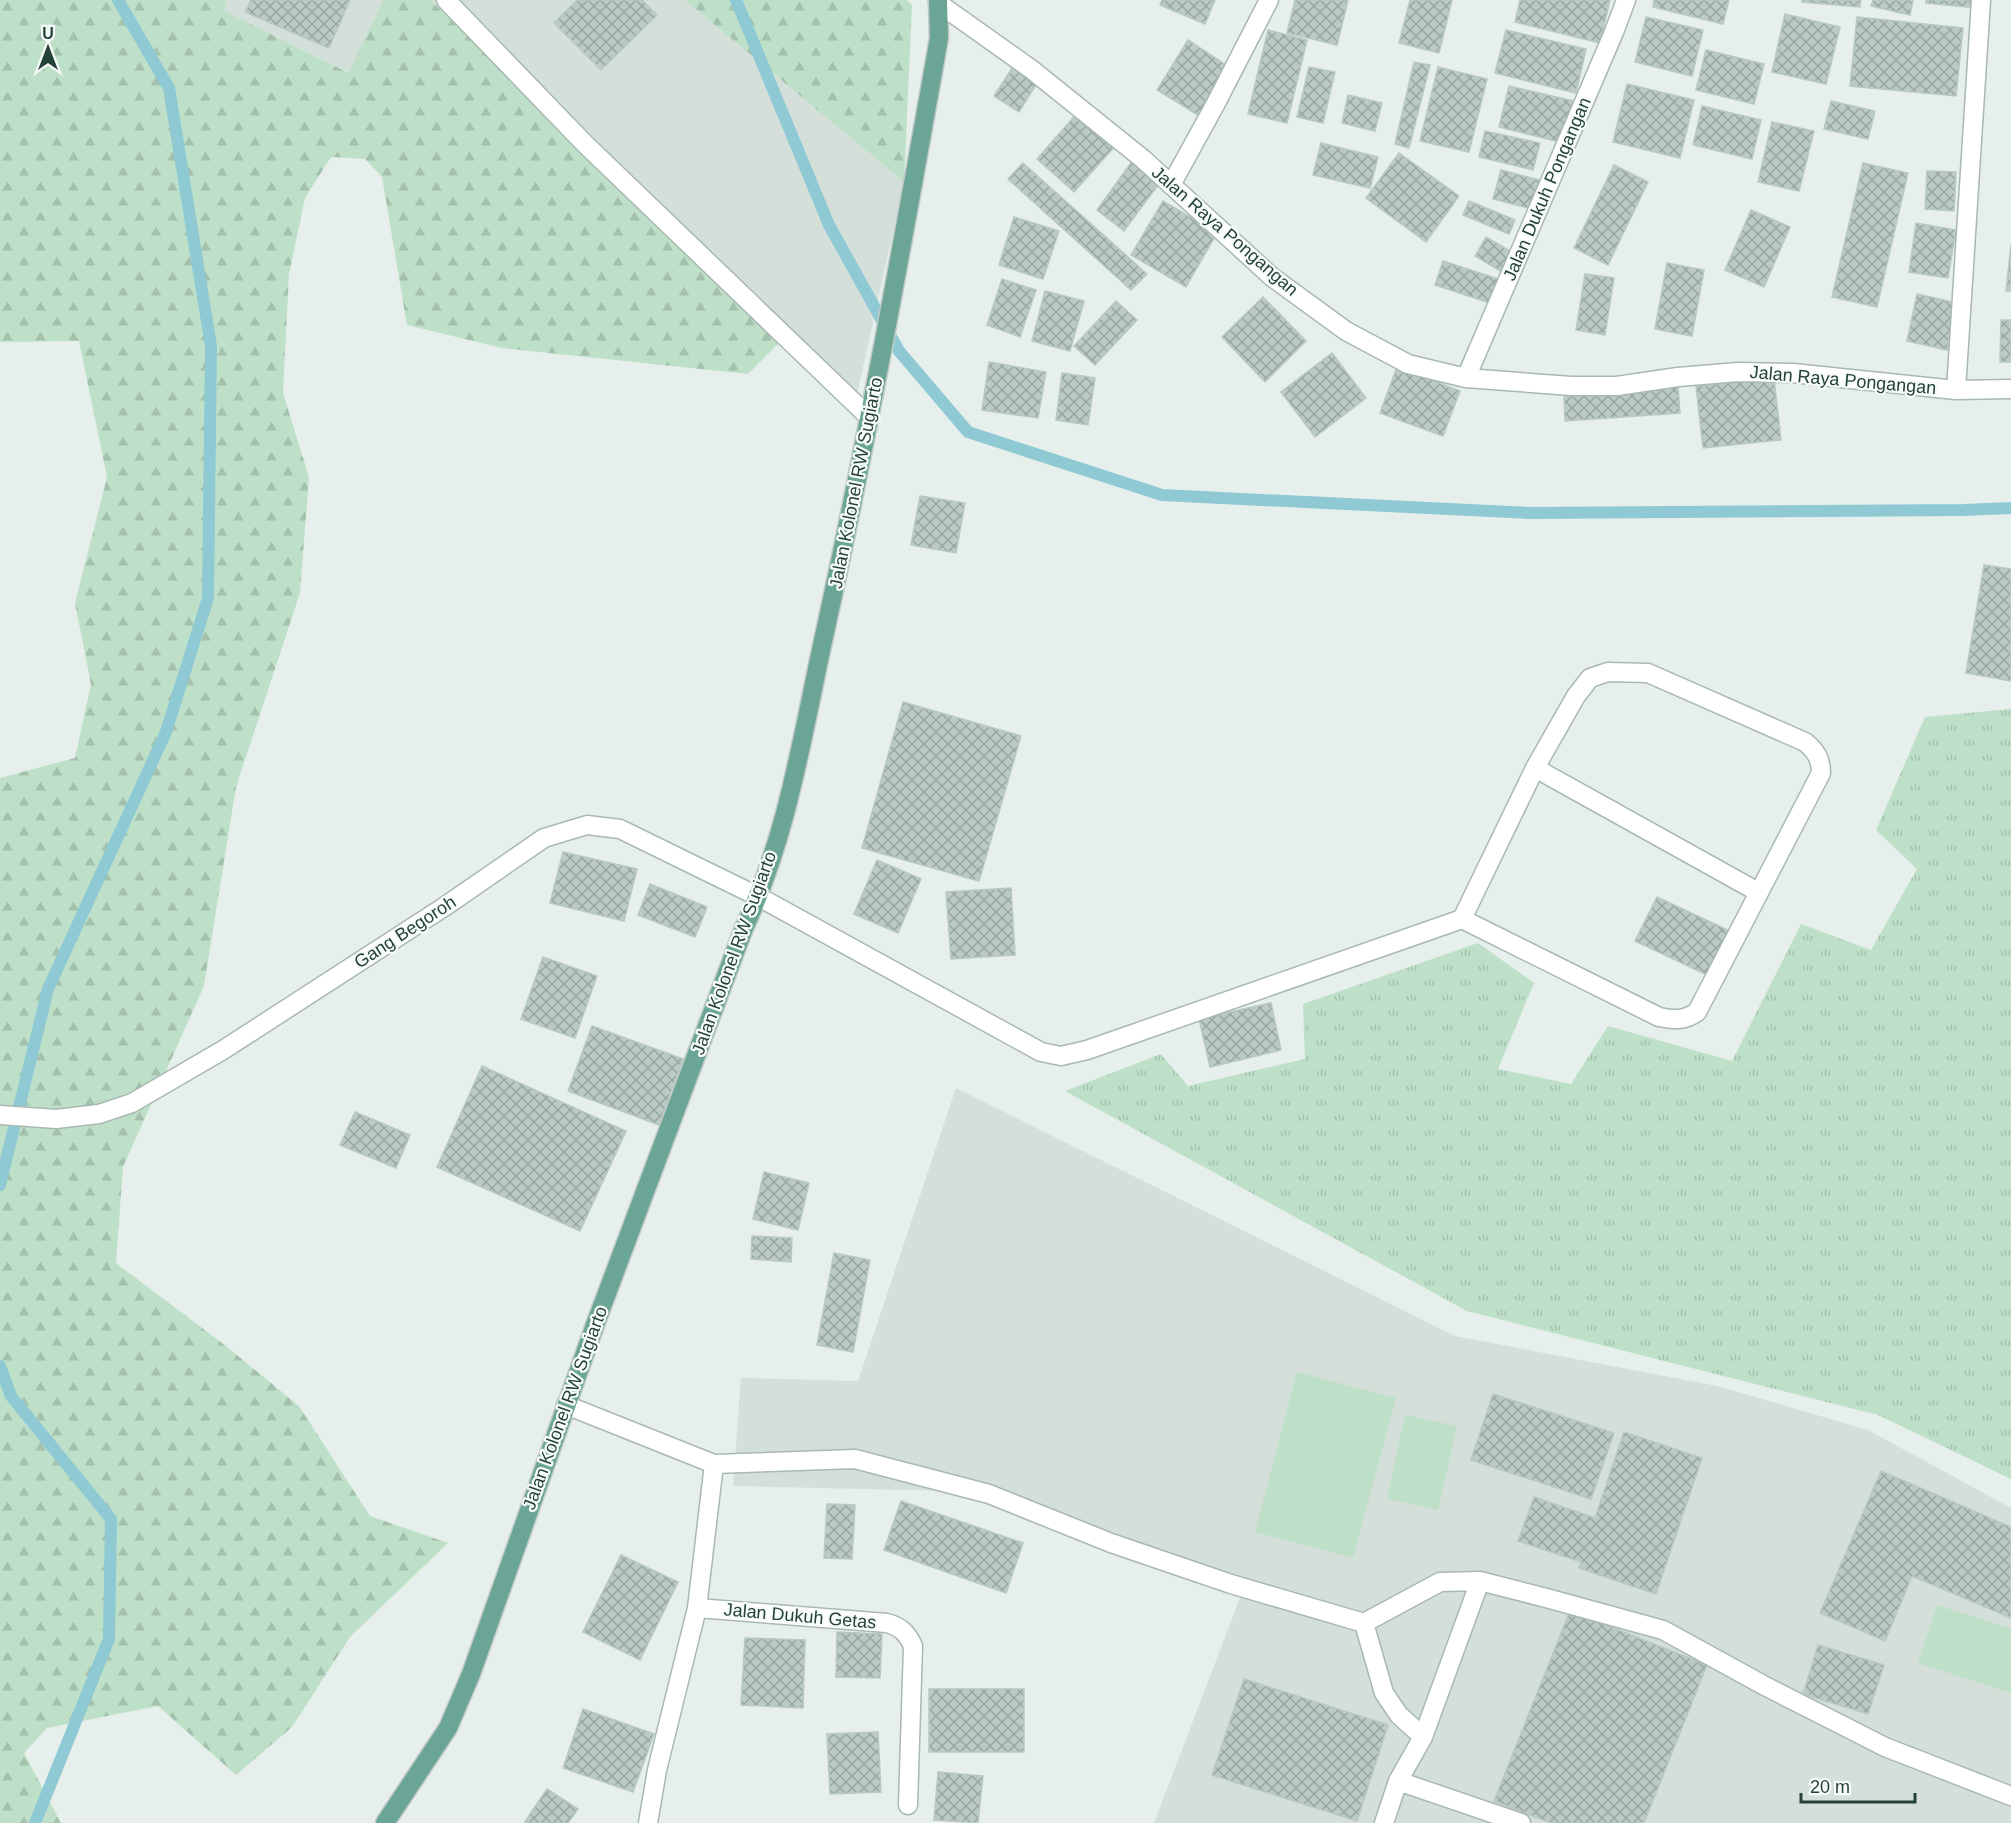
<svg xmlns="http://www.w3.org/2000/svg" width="2011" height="1823" font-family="Arial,sans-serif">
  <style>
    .built { fill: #d4dfda }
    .grass { fill: url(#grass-tufts) }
    .forest { fill: url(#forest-firs) }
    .pitch { fill: #bfe0c8 }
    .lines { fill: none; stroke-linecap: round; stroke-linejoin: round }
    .stream { stroke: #8ec9d4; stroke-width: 12 }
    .building { fill: url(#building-cross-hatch); stroke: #b8c9c2; stroke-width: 1.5 }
    .minor-casing { stroke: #a8b8b2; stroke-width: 21 }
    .major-casing { stroke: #c2cac8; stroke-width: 21 }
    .minor { stroke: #fff; stroke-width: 18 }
    .major { stroke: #6aa596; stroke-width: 18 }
    .labels { text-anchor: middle; stroke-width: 4.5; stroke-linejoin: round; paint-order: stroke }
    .street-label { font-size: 18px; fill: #24423a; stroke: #f7fbf9 }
  </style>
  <defs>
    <pattern id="grass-tufts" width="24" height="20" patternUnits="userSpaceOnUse" patternTransform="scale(1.5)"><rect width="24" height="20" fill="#bfe0c8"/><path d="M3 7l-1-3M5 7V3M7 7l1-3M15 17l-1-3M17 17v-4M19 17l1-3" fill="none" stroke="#a4c1ad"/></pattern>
    <pattern id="forest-firs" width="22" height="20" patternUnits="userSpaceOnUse" patternTransform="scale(1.5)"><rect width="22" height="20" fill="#bfe0c8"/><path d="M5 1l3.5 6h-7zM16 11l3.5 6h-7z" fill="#a4c1ad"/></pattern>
    <pattern id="building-cross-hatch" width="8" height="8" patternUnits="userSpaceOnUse" patternTransform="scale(1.5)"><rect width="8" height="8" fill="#bbcac4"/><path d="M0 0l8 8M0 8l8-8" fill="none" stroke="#98a6a0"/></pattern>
  </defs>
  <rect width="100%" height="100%" fill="#e6efeb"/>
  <path class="built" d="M227 0H383L350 73 223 11Z
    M430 0H685L904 182 856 399 786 336Z
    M956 1088 1455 1336 1717 1386 1868 1430 2011 1508V1823H1154L1243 1590 953 1491 733 1486 741 1378 858 1381Z"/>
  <path class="grass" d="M2011 709V1479L1878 1415 1467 1311 1065 1091 1161 1054 1188 1086 1305 1059 1303 1004 1478 943 1534 983 1498 1069 1571 1084 1608 1026 1732 1061 1801 924 1871 950 1917 869 1876 830 1925 717Z"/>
  <path class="forest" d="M0 0H227L224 11 349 73 383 0H430L786 336 748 374 502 348 407 325 382 177 365 159 331 157 305 198 289 274 283 393 309 477 300 593 236 787 204 986 123 1167 116 1263 226 1346 299 1406 370 1516 448 1543 350 1637 292 1727 236 1775 158 1706 47 1728 24 1753 61 1823H0V778L75 758 91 684 75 603 107 477 79 341 0 342Z
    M685 0H907L912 5 904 182Z"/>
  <path class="pitch" d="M1297 1372 1396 1398 1353 1558 1255 1532Z
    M1405 1415 1457 1426 1438 1510 1387 1499Z
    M1937 1605 2011 1629V1693L1918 1663Z"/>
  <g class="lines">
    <path class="stream" d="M736 0 829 225 899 351 968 432 1162 495 1529 513 1964 510 2011 508
      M0 1185 48 989 166 732 208 598 211 346 169 88 118 0
      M0 1366 11 1396 111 1519 109 1639 35 1823"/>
  </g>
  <path class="building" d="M251 0H350L329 48 245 12Z
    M577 0H642L657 15 601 70 554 23Z
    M1162 0H1215L1205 24 1160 5Z
    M1295 0H1348L1337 45 1287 33Z
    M1410 0H1452L1439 53 1399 43Z
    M1520 0H1610L1600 43 1515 22Z
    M1654 0H1729L1723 24 1653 7Z
    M1802 0H1861L1860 7 1802 2Z
    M1873 0H1913L1910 15 1871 6Z
    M1926 0H1978L1977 8 1926 3Z
    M1785 14 1840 27 1826 84 1772 72Z
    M1646 17 1703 30 1692 76 1635 62Z
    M1857 17 1963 28 1956 96 1850 86Z
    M1268 30 1307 40 1287 123 1248 114Z
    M1506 30 1586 49 1576 93 1495 73Z
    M1188 40 1232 69 1201 117 1157 90Z
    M1706 50 1764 64 1754 104 1696 90Z
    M1414 62 1430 65 1409 148 1395 144Z
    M1014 65 1039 80 1019 112 994 96Z
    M1309 67 1335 72 1323 123 1297 117Z
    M1438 67 1487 79 1469 152 1420 141Z
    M1627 84 1694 100 1680 158 1613 142Z
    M1509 86 1574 101 1564 143 1499 127Z
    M1348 95 1382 103 1375 131 1342 123Z
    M1831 101 1875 111 1868 139 1824 129Z
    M1702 106 1761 120 1752 159 1693 145Z
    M1078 112 1116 145 1074 192 1037 159Z
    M1772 122 1814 131 1799 191 1758 182Z
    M1485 131 1540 143 1533 170 1479 157Z
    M1321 143 1378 157 1370 188 1313 175Z
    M1399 153 1459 196 1426 242 1366 198Z
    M1133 160 1161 181 1124 231 1097 210Z
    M1023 163 1147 274 1131 290 1008 179Z
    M1863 163 1908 173 1877 307 1832 297Z
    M1614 165 1648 182 1608 265 1574 248Z
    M1501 170 1543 181 1536 210 1493 199Z
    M1927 171 1956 172 1954 211 1925 209Z
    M1163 201 1217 233 1186 287 1131 255Z
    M1469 201 1515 220 1509 234 1463 215Z
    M1751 210 1790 227 1764 287 1725 270Z
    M1014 217 1059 231 1043 279 999 265Z
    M1916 223 1956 230 1948 278 1909 272Z
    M1486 237 1512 252 1502 272 1475 256Z
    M2011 245V291H2006Z
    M1443 261 1498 279 1490 303 1435 285Z
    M1667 263 1704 270 1692 336 1655 329Z
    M1585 274 1614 278 1605 335 1576 330Z
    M1002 279 1036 290 1020 337 987 325Z
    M1045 291 1084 301 1070 351 1032 341Z
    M1917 294 1957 303 1947 350 1907 341Z
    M1263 297 1306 341 1265 382 1222 337Z
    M1116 301 1137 320 1095 365 1074 346Z
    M2001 320H2011V362H2000Z
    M1332 353 1366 398 1315 437 1281 392Z
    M989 362 1046 372 1038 418 982 410Z
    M1397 367 1460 391 1443 436 1380 413Z
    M1062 373 1095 378 1088 425 1056 420Z
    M1774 378 1781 440 1703 448 1696 386Z
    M1678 387 1680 413 1565 421 1564 394Z
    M920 496 965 503 956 553 911 545Z
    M1984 565 2011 569V681L1966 673Z
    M903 702 1021 736 979 881 862 848Z
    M563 852 637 869 624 921 550 903Z
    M877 860 921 879 898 933 854 914Z
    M650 884 707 907 695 937 638 915Z
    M1011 888 1015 955 951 959 946 892Z
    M1657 897 1730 931 1709 976 1635 941Z
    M543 957 597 976 575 1038 521 1019Z
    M1271 1003 1281 1050 1210 1067 1199 1019Z
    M592 1026 683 1059 659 1125 568 1091Z
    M482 1066 626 1131 580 1231 437 1167Z
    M355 1112 410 1135 396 1168 340 1145Z
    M764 1172 809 1183 798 1230 753 1219Z
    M752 1236 792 1238 791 1262 751 1259Z
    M834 1253 870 1260 853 1352 817 1345Z
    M1493 1394 1614 1433 1591 1499 1471 1460Z
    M1624 1432 1702 1458 1656 1594 1579 1568 1581 1562 1518 1541 1534 1497 1595 1518Z
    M1881 1471 2011 1527V1618L1912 1576 1885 1641 1820 1613Z
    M901 1501 1023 1543 1006 1593 884 1550Z
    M827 1504 855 1505 852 1559 824 1558Z
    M621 1555 678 1582 640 1660 583 1632Z
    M1570 1611 1707 1665 1644 1823H1551L1494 1801Z
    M837 1632 882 1634 880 1678 836 1677Z
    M745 1638 805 1640 803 1708 741 1705Z
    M1818 1645 1884 1665 1868 1714 1803 1694Z
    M1244 1679 1388 1725 1357 1821 1212 1775Z
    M929 1689H1024V1752H929Z
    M583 1709 654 1734 633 1792 563 1768Z
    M878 1732 881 1792 830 1794 827 1734Z
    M938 1772 983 1776 978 1823 934 1820Z
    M547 1789 578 1809 568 1823H524Z"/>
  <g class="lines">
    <g class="minor-casing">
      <path id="minor" d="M446 0 585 144 869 417
        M938 3 1031 69 1143 159 1272 277 1346 331 1408 364 1466 378 1571 386H1617L1678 377 1738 372 1793 373 1956 390 2011 389
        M1171 185 1215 105 1269 0
        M1466 378 1614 32 1626 0
        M1956 390 1981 0
        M1535 768 1758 892
        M0 1115 56 1119 99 1114 132 1103 223 1050 444 907 544 838 587 825 620 829 759 897 1041 1052 1061 1056 1087 1050 1462 919 1535 768 1576 696 1590 678 1608 672 1648 673 1805 742C1816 751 1821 759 1821 773L1697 1012C1684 1021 1674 1020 1659 1017L1462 919
        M566 1405 714 1464 697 1608 657 1770 648 1823
        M714 1464 855 1459 989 1494 1111 1543 1231 1584 1364 1623 1384 1693 1399 1715 1423 1737 1398 1781 1384 1823
        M697 1608 887 1623C901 1627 907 1633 913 1646L908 1805
        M1364 1623 1440 1582 1480 1581 1550 1599 1663 1630 1765 1686 1885 1747 2011 1796
        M1423 1737 1480 1581
        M1398 1781 1521 1823"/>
    </g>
    <g class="major-casing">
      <path id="major" d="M385 1823 448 1728 471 1674 595 1325 744 928C788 836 803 731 825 632 868 435 904 236 939 38L938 0"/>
    </g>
    <use href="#minor" class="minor"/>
    <use href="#major" class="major"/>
  </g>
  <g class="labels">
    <g class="street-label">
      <text transform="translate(1547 189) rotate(-67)" y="6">Jalan Dukuh Pongangan</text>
      <text transform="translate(1225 231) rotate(41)" y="6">Jalan Raya Pongangan</text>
      <text transform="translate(1843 380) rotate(5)" y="6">Jalan Raya Pongangan</text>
      <text transform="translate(856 483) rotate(-79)" y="6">Jalan Kolonel RW Sugiarto</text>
      <text transform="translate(405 932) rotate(-33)" y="6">Gang Begoroh</text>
      <text transform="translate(734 953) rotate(-70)" y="6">Jalan Kolonel RW Sugiarto</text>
      <text transform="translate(565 1408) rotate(-70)" y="6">Jalan Kolonel RW Sugiarto</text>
      <text transform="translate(800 1616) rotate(5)" y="6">Jalan Dukuh Getas</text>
    </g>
  </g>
  <g transform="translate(48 48)" stroke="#f7fbf9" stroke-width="4.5" paint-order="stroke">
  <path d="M0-4.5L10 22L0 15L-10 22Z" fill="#24423a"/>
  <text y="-9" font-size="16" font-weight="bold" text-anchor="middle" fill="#24423a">U</text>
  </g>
  <path d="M1801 1793v9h114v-9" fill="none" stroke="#24423a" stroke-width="3"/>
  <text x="1810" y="1793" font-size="18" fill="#24423a" stroke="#f7fbf9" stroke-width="4.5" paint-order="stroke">20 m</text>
</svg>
